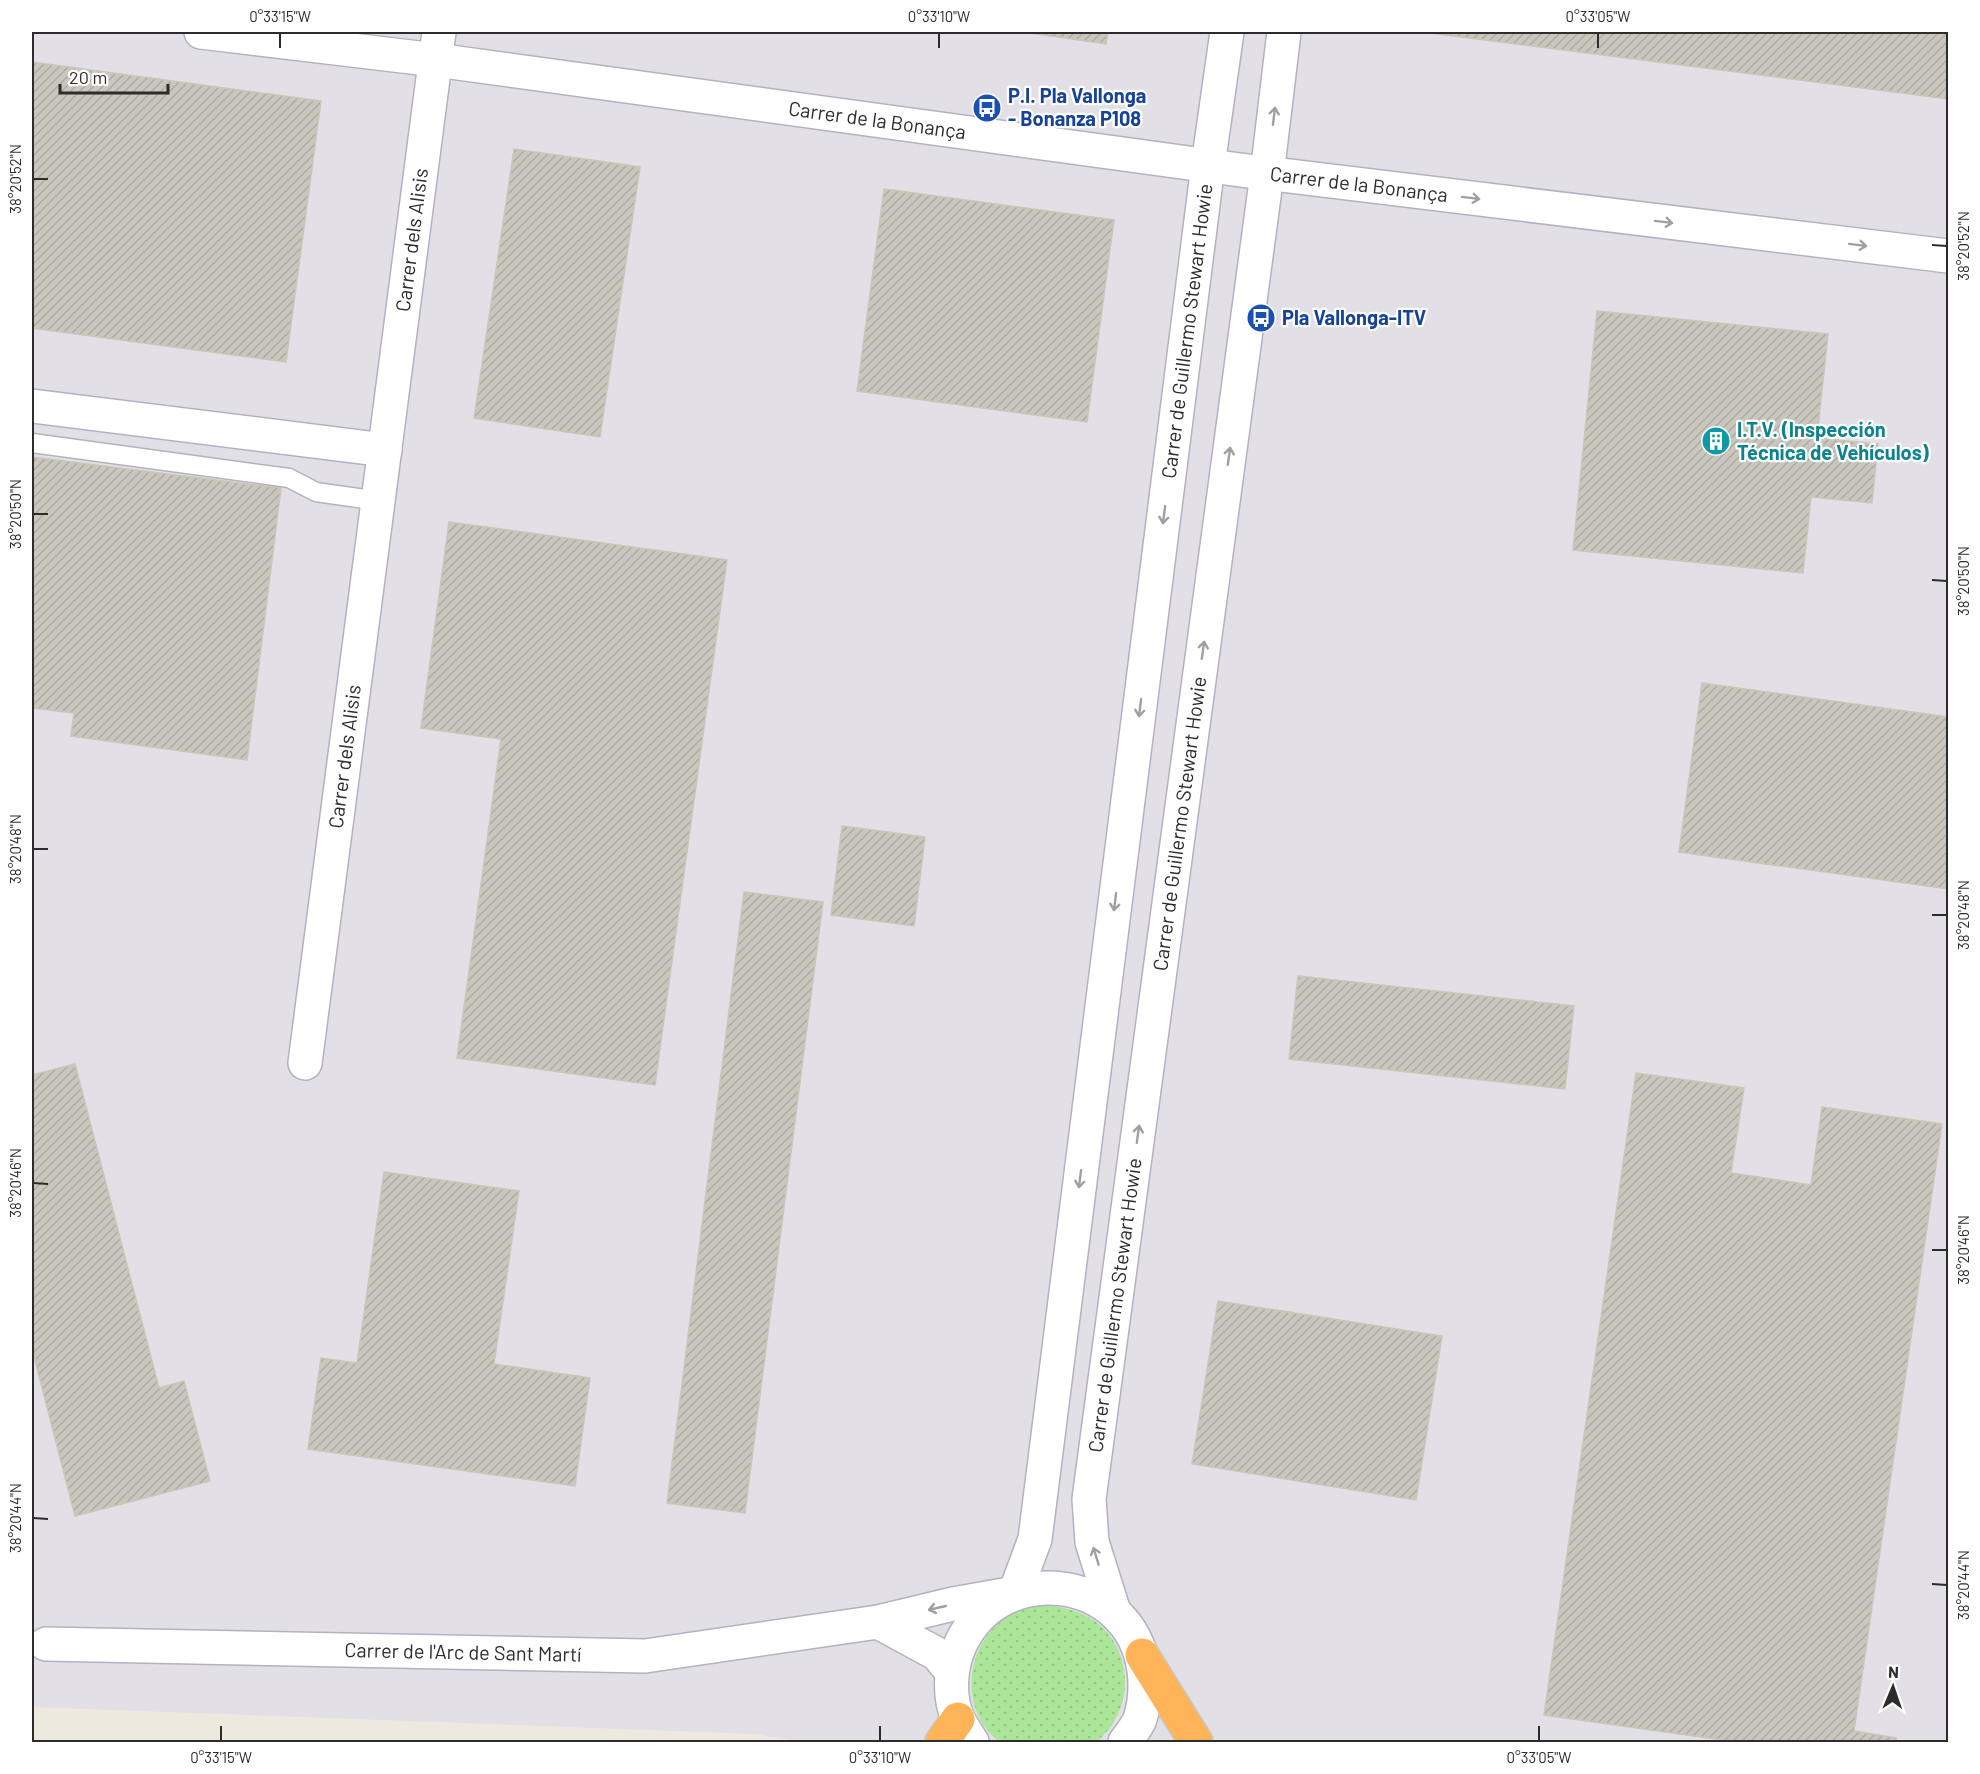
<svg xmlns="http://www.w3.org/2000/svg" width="1980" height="1774" font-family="Barlow,sans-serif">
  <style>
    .industrial { fill: #e2dfe7 }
    .grass { fill: url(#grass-dots) }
    .building { fill: url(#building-hatch); stroke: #cac6b8; stroke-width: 1.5 }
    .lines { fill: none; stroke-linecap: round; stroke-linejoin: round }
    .service-casing { stroke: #b2b3c0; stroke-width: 21 }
    .minor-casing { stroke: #b2b3c0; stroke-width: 36 }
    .tertiary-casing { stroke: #b2b3c0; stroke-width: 36 }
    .motorway-casing { stroke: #c8c8c8; stroke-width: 36 }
    .service { stroke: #fff; stroke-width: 18 }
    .minor { stroke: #fff; stroke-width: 33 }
    .tertiary { stroke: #fff; stroke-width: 33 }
    .motorway { stroke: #ffb459; stroke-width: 33 }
    .oneway { stroke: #a0a0a0 }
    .ticks { fill: none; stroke: #2c2c2c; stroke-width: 2 }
    .labels { text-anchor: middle; stroke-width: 4.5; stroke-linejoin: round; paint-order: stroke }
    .transit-label { font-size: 20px; font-weight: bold; fill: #164399; stroke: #fff; text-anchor: start }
    .street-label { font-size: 20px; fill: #2c2c2c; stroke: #fff }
    .culture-label { font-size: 20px; font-weight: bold; fill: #0d838f; stroke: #fff; text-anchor: start }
    .neatline { fill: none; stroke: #2c2c2c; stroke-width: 2 }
    .ticks-label { font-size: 15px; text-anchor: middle; fill: #2c2c2c }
  </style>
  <defs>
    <pattern id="grass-dots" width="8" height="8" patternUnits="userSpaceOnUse" patternTransform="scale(1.5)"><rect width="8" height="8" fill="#abe699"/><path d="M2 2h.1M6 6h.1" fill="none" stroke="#93c584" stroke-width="1.8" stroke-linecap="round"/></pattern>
    <pattern id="building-hatch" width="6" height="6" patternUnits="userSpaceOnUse" patternTransform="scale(1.5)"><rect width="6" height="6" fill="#c9c7bd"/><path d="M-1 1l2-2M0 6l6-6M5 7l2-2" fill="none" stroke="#adaba3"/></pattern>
  </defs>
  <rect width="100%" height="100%" fill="#eee9df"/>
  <path class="industrial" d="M32 32H1948V1742H804L755 1734 32 1707Z"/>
  <path class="grass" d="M1046 1605C1067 1608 1086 1612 1102 1627 1135 1659 1132 1714 1096 1742H1000C958 1711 964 1645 1007 1617 1019 1610 1033 1607 1046 1605Z"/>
  <path class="building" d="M1023 32H1108L1106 44Z
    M1422 32H1948V99Z
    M32 62 321 101 286 362 32 328Z
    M514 149 640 167 600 437 474 418Z
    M884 189 1114 220 1087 422 857 391Z
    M1597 311 1828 334 1817 438 1878 444 1872 503 1811 497 1803 573 1573 550Z
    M32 457 281 488 247 760 71 736 74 713 32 708Z
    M449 522 727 560 655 1085 457 1058 501 739 421 728Z
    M1702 683 1948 717V889L1679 852Z
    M842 826 925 837 914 926 831 915Z
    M744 892 823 902 745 1513 667 1503Z
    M1298 976 1574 1006 1565 1089 1289 1059Z
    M75 1064 159 1388 184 1381 210 1481 75 1516 32 1349V1075Z
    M1636 1073 1744 1088 1731 1173 1811 1185 1822 1107 1942 1124 1854 1731 1896 1738V1742H1737L1544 1715Z
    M384 1172 519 1191 494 1364 590 1378 575 1486 308 1449 321 1358 357 1363Z
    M1218 1301 1442 1336 1416 1500 1192 1464Z"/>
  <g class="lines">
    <g class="service-casing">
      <path id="service" d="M32 443 289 478 316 492 379 501"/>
    </g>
    <g class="minor-casing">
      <g id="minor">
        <path id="s1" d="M201 32 436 60 1240 170 1948 256"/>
        <path d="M32 406 385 450"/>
        <path id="s2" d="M305 1063 439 32"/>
        <path d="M878 1622 937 1654 952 1672"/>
        <path id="s3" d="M46 1644 645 1656 878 1622 953 1604 1015 1593"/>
      </g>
    </g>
    <g class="tertiary-casing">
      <g id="tertiary">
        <path id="s4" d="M1015 1593 1035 1539 1208 165 1227 32"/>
        <path id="s5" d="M1114 1612 1092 1542 1089 1499 1267 174 1284 32"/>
        <path d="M972 1742C968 1735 962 1727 958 1719 948 1695 950 1666 961 1643 1002 1558 1131 1575 1144 1670 1146 1686 1145 1703 1140 1719 1137 1727 1130 1735 1125 1742"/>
      </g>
    </g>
    <g class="motorway-casing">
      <path id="motorway" d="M1142 1655 1196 1742
        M942 1742 958 1719"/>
    </g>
    <use href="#service" class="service"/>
    <use href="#minor" class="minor"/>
    <use href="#tertiary" class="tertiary"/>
    <use href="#motorway" class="motorway"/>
  </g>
  <defs><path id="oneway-shaft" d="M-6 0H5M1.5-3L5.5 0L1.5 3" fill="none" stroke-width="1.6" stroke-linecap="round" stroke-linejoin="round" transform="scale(1.5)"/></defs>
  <g class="oneway">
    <use href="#oneway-shaft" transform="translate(1274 116) rotate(-83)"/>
    <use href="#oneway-shaft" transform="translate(1471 198) rotate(7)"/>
    <use href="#oneway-shaft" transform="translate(1664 222) rotate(7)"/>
    <use href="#oneway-shaft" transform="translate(1858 245) rotate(7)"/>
    <use href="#oneway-shaft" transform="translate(1229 456) rotate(-82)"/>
    <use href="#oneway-shaft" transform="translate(1164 515) rotate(97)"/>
    <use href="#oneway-shaft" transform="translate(1203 650) rotate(-82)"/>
    <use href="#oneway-shaft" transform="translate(1140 708) rotate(97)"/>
    <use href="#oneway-shaft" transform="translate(1115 902) rotate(97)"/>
    <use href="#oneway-shaft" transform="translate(1138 1134) rotate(-82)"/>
    <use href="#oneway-shaft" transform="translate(1080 1179) rotate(97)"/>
    <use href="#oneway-shaft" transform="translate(1096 1556) rotate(-107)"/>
    <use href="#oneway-shaft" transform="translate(937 1608) rotate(167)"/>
  </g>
  <path class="ticks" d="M280 48V33M939 48V33M1598 48V33M33 179H48M1932 245 1947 246M33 514H48M1932 580 1947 581M33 849H48M1932 915H1947M33 1183 48 1184M1932 1250H1947M33 1518 48 1519M1932 1584 1947 1585M221 1741V1726M880 1741V1726M1539 1741V1726"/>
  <defs>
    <g id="bus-disc" transform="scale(1.5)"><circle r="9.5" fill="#1a4fb4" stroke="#fff"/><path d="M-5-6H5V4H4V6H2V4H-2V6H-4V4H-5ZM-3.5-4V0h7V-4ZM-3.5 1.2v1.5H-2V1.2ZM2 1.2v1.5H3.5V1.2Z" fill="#fff"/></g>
    <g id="building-disc" transform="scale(1.5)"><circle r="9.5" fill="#0f9aa8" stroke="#fff"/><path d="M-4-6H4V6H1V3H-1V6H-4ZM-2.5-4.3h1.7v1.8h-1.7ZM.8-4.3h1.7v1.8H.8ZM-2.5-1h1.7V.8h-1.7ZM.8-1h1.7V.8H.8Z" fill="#fff"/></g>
  </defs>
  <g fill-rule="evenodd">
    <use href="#bus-disc" x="987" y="108"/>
    <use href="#bus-disc" x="1261" y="318"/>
    <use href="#building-disc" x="1716" y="441"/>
  </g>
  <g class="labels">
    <g class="transit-label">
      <text x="1008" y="103">P.I. Pla Vallonga<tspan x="1008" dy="23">- Bonanza P108</tspan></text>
      <text x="1282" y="325">Pla Vallonga-ITV</text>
    </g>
    <g class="street-label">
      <text dy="7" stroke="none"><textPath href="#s1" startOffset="682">Carrer de la Bonança</textPath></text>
      <text dy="7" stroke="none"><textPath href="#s1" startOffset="1168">Carrer de la Bonança</textPath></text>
      <text dy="7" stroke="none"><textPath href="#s2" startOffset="830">Carrer dels Alisis</textPath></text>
      <text dy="7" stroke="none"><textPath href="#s4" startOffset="1275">Carrer de Guillermo Stewart Howie</textPath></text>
      <text dy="7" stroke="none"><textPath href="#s2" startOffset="309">Carrer dels Alisis</textPath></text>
      <text dy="7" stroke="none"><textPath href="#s5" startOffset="798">Carrer de Guillermo Stewart Howie</textPath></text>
      <text dy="7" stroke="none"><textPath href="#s5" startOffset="312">Carrer de Guillermo Stewart Howie</textPath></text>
      <text dy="7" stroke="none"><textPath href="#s3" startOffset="417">Carrer de l'Arc de Sant Martí</textPath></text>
    </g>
    <g class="culture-label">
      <text x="1737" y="437">I.T.V. (Inspección<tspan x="1737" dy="23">Técnica de Vehículos)</tspan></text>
    </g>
  </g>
  <rect width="1980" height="1774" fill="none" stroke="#ffffff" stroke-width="66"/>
  <g transform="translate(1893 1687) rotate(2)" stroke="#ffffff" stroke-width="4.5" paint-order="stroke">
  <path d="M0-4.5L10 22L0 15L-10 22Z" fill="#2c2c2c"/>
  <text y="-9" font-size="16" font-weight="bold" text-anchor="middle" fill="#2c2c2c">N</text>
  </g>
  <path d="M60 84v9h108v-9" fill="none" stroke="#2c2c2c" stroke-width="3"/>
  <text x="69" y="84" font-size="18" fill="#2c2c2c" stroke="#ffffff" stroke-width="4.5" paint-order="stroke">20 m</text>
  <rect x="33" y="33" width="1914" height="1708" class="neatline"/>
  <g class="ticks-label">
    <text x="280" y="22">0°33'15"W</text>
    <text x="939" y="22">0°33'10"W</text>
    <text x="1598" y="22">0°33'05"W</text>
    <text transform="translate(16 179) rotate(-90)" y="5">38°20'52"N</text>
    <text transform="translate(1964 246) rotate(-90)" y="5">38°20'52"N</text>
    <text transform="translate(16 514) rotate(-90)" y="5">38°20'50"N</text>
    <text transform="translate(1964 581) rotate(-90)" y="5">38°20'50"N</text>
    <text transform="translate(16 849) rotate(-90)" y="5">38°20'48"N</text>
    <text transform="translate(1964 915) rotate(-90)" y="5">38°20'48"N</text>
    <text transform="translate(16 1183) rotate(-90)" y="5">38°20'46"N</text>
    <text transform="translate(1964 1250) rotate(-90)" y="5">38°20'46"N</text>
    <text transform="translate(16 1518) rotate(-90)" y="5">38°20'44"N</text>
    <text transform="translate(1964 1585) rotate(-90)" y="5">38°20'44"N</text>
    <text x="221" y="1763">0°33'15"W</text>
    <text x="880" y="1763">0°33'10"W</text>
    <text x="1539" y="1763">0°33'05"W</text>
  </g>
</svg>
